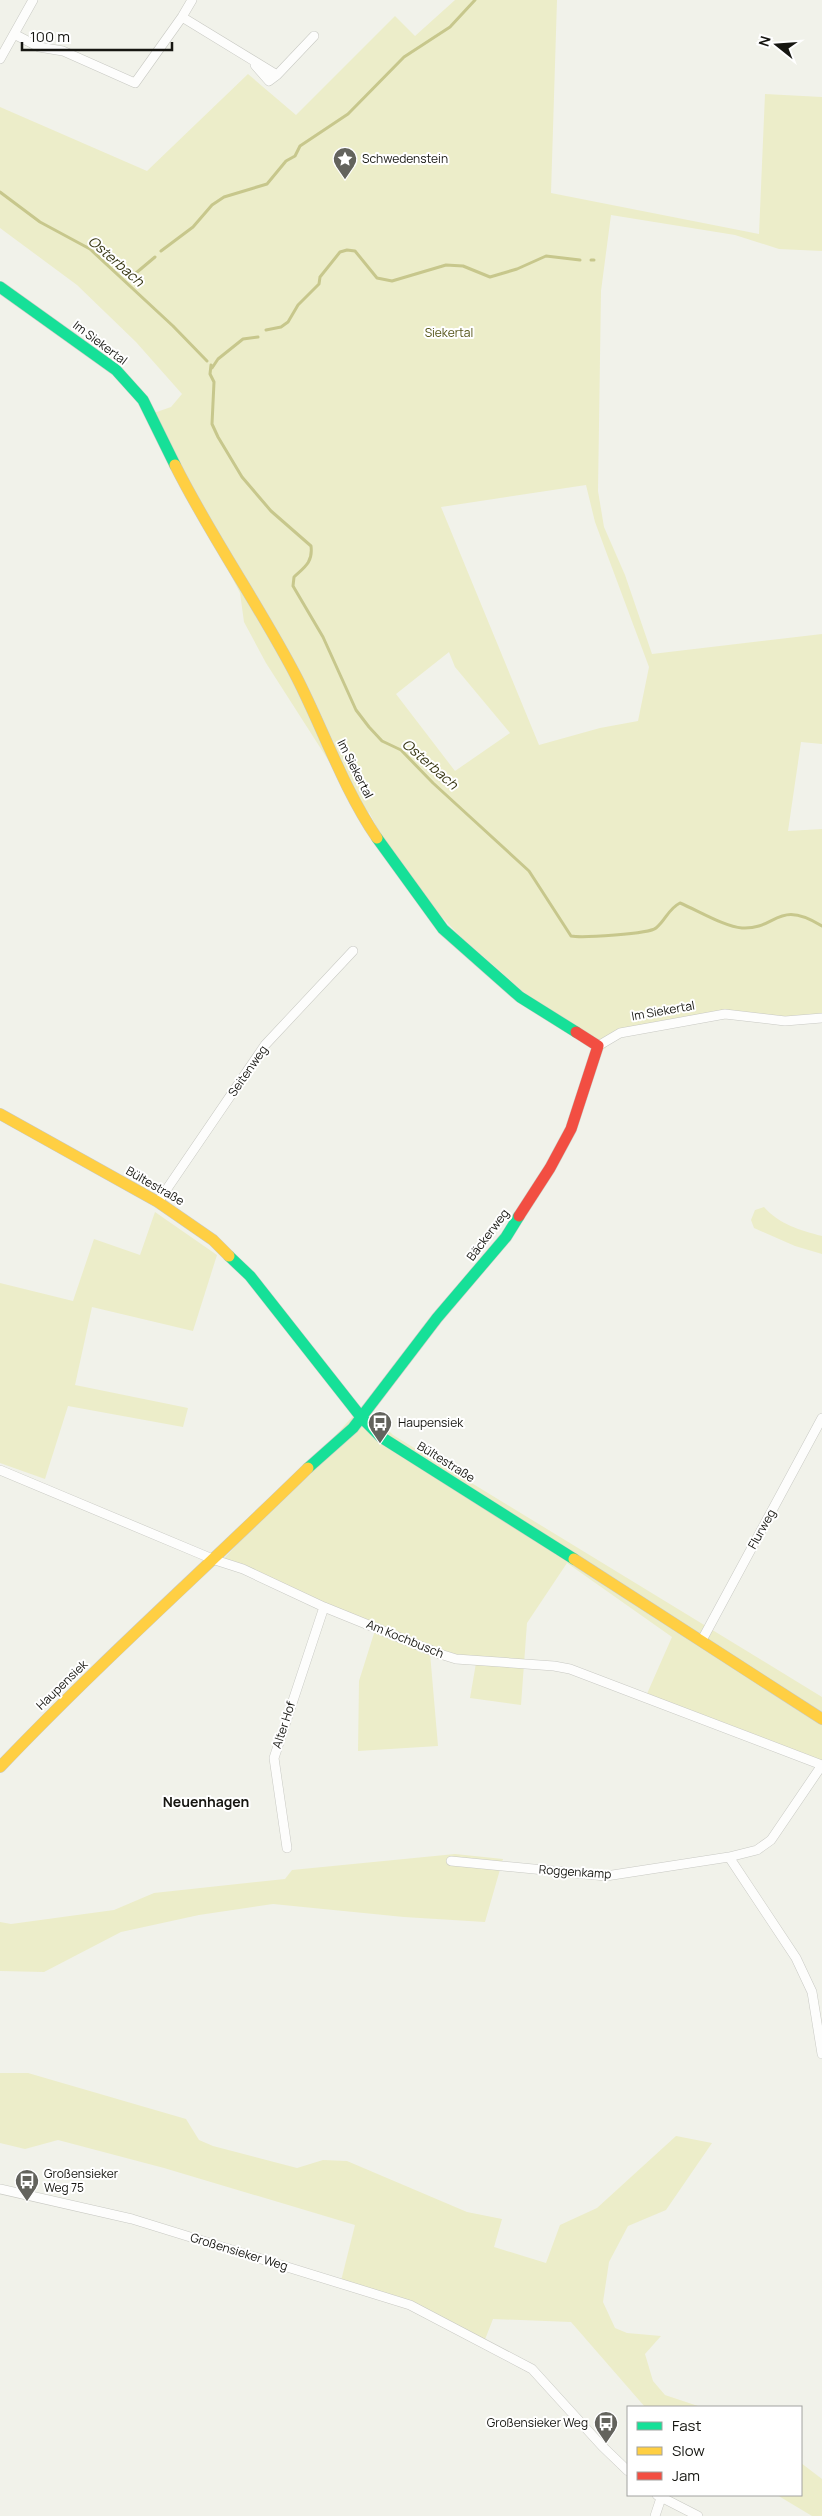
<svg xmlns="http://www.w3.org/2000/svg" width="822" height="2516" font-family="Manrope,sans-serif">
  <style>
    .green { fill: #ecedc9; fill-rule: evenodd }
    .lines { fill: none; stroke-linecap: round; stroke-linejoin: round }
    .stream { stroke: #c7c78c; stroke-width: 3 }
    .street-casing { stroke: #c8c9c3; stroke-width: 10 }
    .fast-casing { stroke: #c8c9c3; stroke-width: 12 }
    .slow-casing { stroke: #c8c9c3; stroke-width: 12 }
    .jam-casing { stroke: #c8c9c3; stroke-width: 12 }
    .street { stroke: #fdfdfc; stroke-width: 9 }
    .fast { stroke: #16e098; stroke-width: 11 }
    .slow { stroke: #ffcf43; stroke-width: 11 }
    .jam { stroke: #f24e42; stroke-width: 11 }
    .labels { text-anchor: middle; stroke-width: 4; stroke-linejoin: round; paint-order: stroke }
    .poi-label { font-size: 12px; fill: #161611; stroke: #fff; text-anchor: start }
    .park-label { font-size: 12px; fill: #565519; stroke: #fff }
    .street-label { font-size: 12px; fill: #161611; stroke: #fff }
    .water-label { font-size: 14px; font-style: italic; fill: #373613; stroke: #fff }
    .neighbourhood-label { font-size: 14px; font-weight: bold; fill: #161611; stroke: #fff }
  </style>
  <rect width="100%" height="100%" fill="#f1f2ea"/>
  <path class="green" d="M455 0H557L551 193 759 234 765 94 822 97V251L779 249 735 235 611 215 601 291 598 491 604 527 625 575 652 654 822 634V744L801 742 788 831 822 829V1023H791L723 1014 611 1039 605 1049 527 995 459 935 419 893 384 841 369 812 363 821 332 766 266 663 244 622 240 593 148 415 171 407 182 394 136 342 77 285 0 228V107L147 171 248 74 296 115 395 16 415 36ZM586 485 595 522 649 667 638 721 600 728 539 745 441 507ZM449 652 455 667 510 733 455 771 396 694Z
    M764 1207C780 1225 800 1230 822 1236V1254L795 1246 754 1228 751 1220 755 1210Z
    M155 1212 217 1255 193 1331 92 1307 75 1385 188 1408 183 1427 68 1406 45 1479 0 1463V1283L73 1301 94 1239 140 1255Z
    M363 1405 393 1435 822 1697V1761L646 1696 672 1637 567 1563 527 1623 521 1705 470 1698 476 1663 430 1653 438 1746 358 1751 359 1681 376 1627 221 1562Z
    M455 1854 503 1859 485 1922 404 1917 273 1904 199 1915 121 1932 44 1972 0 1971V1922L11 1924 114 1910 154 1893 285 1879 292 1870Z
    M0 2073H28L186 2119 199 2140 213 2146 297 2168 323 2160 347 2161 467 2212 502 2219 494 2247 546 2263 560 2225 597 2208 676 2136 712 2143 666 2210 628 2226 609 2262 603 2302 615 2328 627 2333 661 2336 645 2354 653 2381 665 2395 701 2407H645L571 2322 493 2319 484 2342 411 2304 341 2281 355 2225 164 2168 58 2140 25 2149 0 2143Z
    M801 2463 822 2479V2516H812L777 2495H801Z"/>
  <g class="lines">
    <path class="stream" d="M0 192 40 222 90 249 173 326 207 361
      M161 251 193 227 212 205 224 197 267 184 286 161 295 156 300 146 348 114 404 57 450 27 475 0
      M591 260H594
      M136 273 155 257
      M266 330 281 327 288 322 298 305 319 284 320 277 340 252 347 250 355 251 377 278 392 281 446 265 463 266 490 277 517 269 546 256 580 260
      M211 365 210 374 214 382 212 424 218 437 242 477 271 511 311 546C313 562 305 567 294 577L293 586 323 637 356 710 369 727 382 741 401 750 433 783 529 871 571 936C582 938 649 934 656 928 666 920 668 909 680 903 697 910 725 927 742 928 777 930 777 898 822 926
      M212 368 218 359 243 339 258 337"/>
    <g class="street-casing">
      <path id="street" d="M182 17 277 75
        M14 34 39 47 63 51 135 83 182 17 192 0
        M0 59 33 0
        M255 65 269 81 277 75 314 36
        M598 1046 620 1033 725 1014 785 1021 822 1018
        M158 1202 265 1045 353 951
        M0 1470 215 1560 243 1569 324 1607 440 1654 456 1659 554 1666 570 1669 822 1765
        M702 1640 822 1418
        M287 1848 274 1758 324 1607
        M729 1857 796 1958 812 1992 822 2054
        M451 1861 606 1876 729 1857 757 1850 771 1840 822 1765
        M0 2189 132 2219 410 2305 532 2369 602 2446 628 2471
        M657 2495 698 2516
        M655 2516 661 2498"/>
    </g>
    <g class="fast-casing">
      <path id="fast" d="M0 287 116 370 143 400 175 465
        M377 838 443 929 520 997 576 1032
        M229 1256 250 1276 361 1417 381 1437 574 1559
        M308 1468 353 1428 437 1318 506 1237 519 1216"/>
    </g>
    <g class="slow-casing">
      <path id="slow" d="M175 465C212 539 260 606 297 678 324 731 343 788 377 838
        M0 1114 158 1202 213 1240 229 1256
        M574 1559 822 1719
        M0 1767C99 1663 206 1568 308 1468"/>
    </g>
    <g class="jam-casing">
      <path id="jam" d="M519 1216 550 1168 571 1129 598 1046 576 1032"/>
    </g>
    <use href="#street" class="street"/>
    <use href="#fast" class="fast"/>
    <use href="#slow" class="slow"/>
    <use href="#jam" class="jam"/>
  </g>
  <defs>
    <g id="sight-pin" transform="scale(1.25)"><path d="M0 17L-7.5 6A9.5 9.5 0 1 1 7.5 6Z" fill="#63635d" stroke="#fff"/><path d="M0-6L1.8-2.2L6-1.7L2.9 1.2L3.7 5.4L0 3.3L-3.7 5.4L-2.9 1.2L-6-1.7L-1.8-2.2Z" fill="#fff"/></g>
    <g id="bus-pin" transform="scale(1.25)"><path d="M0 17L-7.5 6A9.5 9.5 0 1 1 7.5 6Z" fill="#63635d" stroke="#fff"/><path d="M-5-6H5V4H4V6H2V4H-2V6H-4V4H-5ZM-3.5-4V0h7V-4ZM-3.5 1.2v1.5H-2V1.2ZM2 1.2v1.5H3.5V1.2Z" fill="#fff"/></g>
  </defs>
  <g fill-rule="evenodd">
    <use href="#sight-pin" x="345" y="159"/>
    <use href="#bus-pin" x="380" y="1423"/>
    <use href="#bus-pin" x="27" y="2181"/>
    <use href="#bus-pin" x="606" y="2423"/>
  </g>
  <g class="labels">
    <g class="poi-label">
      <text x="362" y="163">Schwedenstein</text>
      <text x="398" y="1427">Haupensiek</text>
      <text x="44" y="2178">Großensieker<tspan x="44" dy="14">Weg 75</tspan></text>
      <text x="588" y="2427" text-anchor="end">Großensieker Weg</text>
    </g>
    <g class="park-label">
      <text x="449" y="337">Siekertal</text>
    </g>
    <g class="street-label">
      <text transform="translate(100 343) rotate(37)" y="4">Im Siekertal</text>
      <text transform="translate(355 769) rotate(63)" y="4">Im Siekertal</text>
      <text transform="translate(663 1011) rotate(-10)" y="4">Im Siekertal</text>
      <text transform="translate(248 1071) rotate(-55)" y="4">Seitenweg</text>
      <text transform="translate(155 1186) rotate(30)" y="4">Bültestraße</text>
      <text transform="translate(488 1235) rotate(-53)" y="4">Bäckerweg</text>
      <text transform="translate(446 1462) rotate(32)" y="4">Bültestraße</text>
      <text transform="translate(762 1529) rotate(-61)" y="4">Flurweg</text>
      <text transform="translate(405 1639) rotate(22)" y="4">Am Kochbusch</text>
      <text transform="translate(62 1685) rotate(-44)" y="4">Haupensiek</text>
      <text transform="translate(284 1725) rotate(-72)" y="4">Alter Hof</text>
      <text transform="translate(575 1872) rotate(4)" y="4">Roggenkamp</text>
      <text transform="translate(239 2252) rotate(17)" y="4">Großensieker Weg</text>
    </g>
    <g class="water-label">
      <text transform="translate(116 261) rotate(41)" y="5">Osterbach</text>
      <text transform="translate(430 764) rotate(41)" y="5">Osterbach</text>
    </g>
    <g class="neighbourhood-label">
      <text x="206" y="1807">Neuenhagen</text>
    </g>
  </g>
  <rect x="627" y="2406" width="175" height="90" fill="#ffffff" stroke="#a2a2a0"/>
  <rect x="637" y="2422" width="25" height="8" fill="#16e098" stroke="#a2a2a0"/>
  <text x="672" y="2431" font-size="15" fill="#161611">Fast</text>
  <rect x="637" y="2447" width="25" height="8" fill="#ffcf43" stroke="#a2a2a0"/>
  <text x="672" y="2456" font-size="15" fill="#161611">Slow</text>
  <rect x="637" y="2472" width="25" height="8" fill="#f24e42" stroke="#a2a2a0"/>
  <text x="672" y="2481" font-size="15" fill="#161611">Jam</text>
  <g transform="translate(777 45) rotate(287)" stroke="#ffffff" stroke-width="4" paint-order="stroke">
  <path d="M0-4L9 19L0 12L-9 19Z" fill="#161611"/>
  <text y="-8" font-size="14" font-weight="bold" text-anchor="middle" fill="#161611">N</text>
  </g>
  <path d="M22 42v8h150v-8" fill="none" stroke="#161611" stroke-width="2.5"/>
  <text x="30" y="42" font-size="15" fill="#161611" stroke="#ffffff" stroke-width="4" paint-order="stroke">100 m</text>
</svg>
